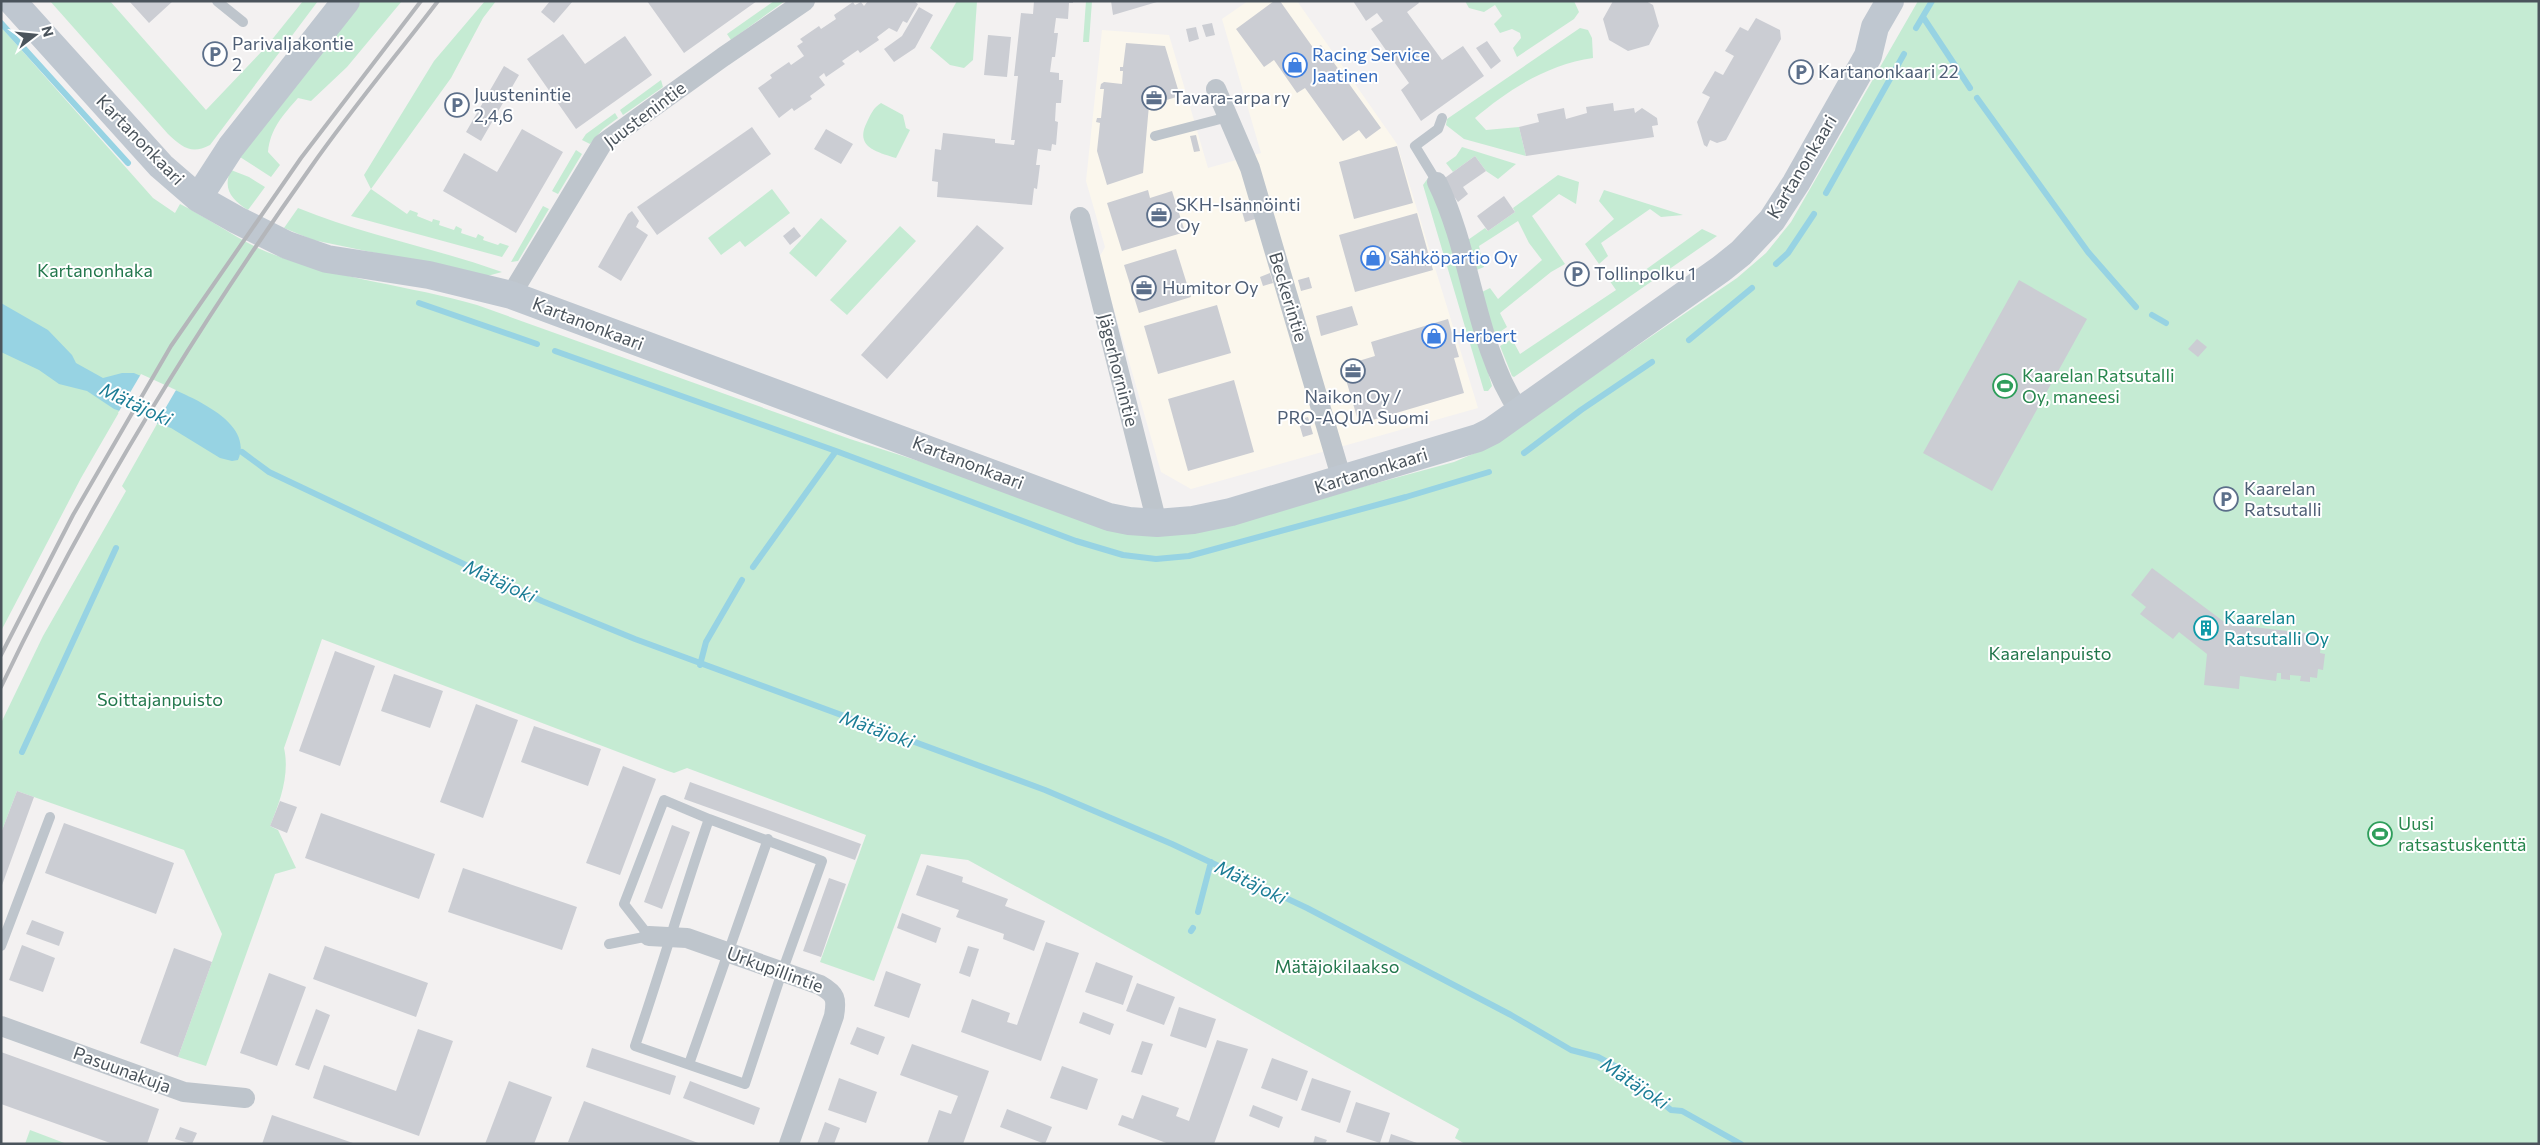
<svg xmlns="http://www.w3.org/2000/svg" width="2540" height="1145" font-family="Commissioner,sans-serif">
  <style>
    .commercial { fill: #fbf7ed }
    .green { fill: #c5ebd3 }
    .water { fill: #97d3e3 }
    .pier { fill: #f3f1f1 }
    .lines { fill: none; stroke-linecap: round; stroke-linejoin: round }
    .stream { stroke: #97d3e3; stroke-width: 6 }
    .building { fill: #cbcdd3 }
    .lane { stroke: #bec5cc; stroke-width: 10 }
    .street { stroke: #bec5cc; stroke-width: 20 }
    .secondary { stroke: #bfc7d0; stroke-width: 28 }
    .rail { stroke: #b4b6ba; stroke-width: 4 }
    .labels { text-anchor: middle; stroke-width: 4; stroke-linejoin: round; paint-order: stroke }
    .service-label { font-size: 18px; fill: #4e5e75; stroke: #fff; text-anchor: start }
    .shop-label { font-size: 18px; fill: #366cbe; stroke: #fff; text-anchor: start }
    .street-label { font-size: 18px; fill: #4b545c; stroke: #fff }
    .park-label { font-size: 18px; fill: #22774c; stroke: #fff }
    .leisure-label { font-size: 18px; fill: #27864d; stroke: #fff; text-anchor: start }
    .culture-label { font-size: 18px; fill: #0d838f; stroke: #fff; text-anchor: start }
    .water-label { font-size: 19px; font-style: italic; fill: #1c7d96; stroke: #fff }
  </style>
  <rect width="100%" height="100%" fill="#f3f1f1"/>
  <path class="commercial" d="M1248 1H1297L1397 144 1478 408 1191 489 1161 472 1099 258 1105 247 1086 181 1102 30 1169 35 1208 168 1261 153 1222 19Z"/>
  <path class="green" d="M50 1H110L206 110 266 47 303 1H318L210 145C191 155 182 147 168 134Z
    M358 1H402L347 67 311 101 298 98C283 115 270 129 268 152L280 165 271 177 240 157Z
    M485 1H496L483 18 451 78 371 189 407 214 410 210 418 213 417 216 432 222 433 219 440 221 439 225 454 230 456 226 462 229 461 233 476 238 478 234 484 237 483 240 498 245 500 243 509 246 502 257 351 216 371 189 364 175 434 61Z
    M774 1H785L731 40 727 34Z
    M957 1H977L973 60 964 68 950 65 930 48Z
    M1086 1H1092L1089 42H1083Z
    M1465 1H1574L1579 12 1574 19 1517 57 1513 48 1521 38 1520 33 1512 29 1500 33 1494 24 1502 16 1495 5 1484 12 1469 8Z
    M1918 1H2539V1144H1465L1455 1138 1459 1129 968 860 921 854 874 981 820 962 866 835 687 768 674 773 668 771 322 639 284 748C290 774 280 802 270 826L278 830 296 868 275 874 206 1066 178 1057 222 934 184 850 17 791 1 833V723L43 636 126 491 122 486 175 392 140 376 81 478 1 631V27L153 198 175 213 180 204C208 218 240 241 267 252 335 279 408 285 477 305L850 439 962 475 1218 526 1454 462 1487 448 1737 278 1766 253 1791 222Z
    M1580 28 1588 30 1592 38 1593 58C1549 64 1509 89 1475 118L1486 130 1519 127 1526 156 1464 139 1446 125 1447 119Z
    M661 80 663 87 623 115 620 110Z
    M881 103 903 115 906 128 910 130 896 158C877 152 854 147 867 122 871 114 873 108 881 103Z
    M615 113 618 118 603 129 590 144 582 140 586 134Z
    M1462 147 1516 164 1498 179 1486 171 1475 156 1453 172 1446 163 1456 156Z
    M576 150 582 154 558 194 552 191Z
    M231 170 249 177 265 187 248 210C232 200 222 189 231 170Z
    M1558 175 1579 182 1576 204 1559 194 1532 216 1565 264 1551 272 1500 313 1507 327 1494 336 1482 292 1490 288 1498 299 1542 260 1529 243 1518 221 1479 246 1484 267 1474 271 1465 242 1485 228 1488 231 1515 212 1513 208Z
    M1428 178H1431L1434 185 1492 386 1488 391H1484L1423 185Z
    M772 189 790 213 745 247 740 241 721 255 708 238Z
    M1604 190 1683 215 1661 217 1650 209 1601 243 1608 256 1599 264 1585 244 1614 219 1599 201Z
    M543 206 549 209 518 261 511 262Z
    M298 208C364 235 435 248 502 272L487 276 313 240 284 228Z
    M821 218 847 241 816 277 789 253Z
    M900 226 916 241 847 315 830 300Z
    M1702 229 1717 236 1514 377 1512 376 1500 346 1512 339 1520 354 1616 290 1607 277 1621 267 1630 281Z
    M30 1130 67 1144H25Z"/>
  <path class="water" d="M1 303 48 330 72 355 76 363 103 378 122 373H134C165 387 258 415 238 460L232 461 220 458 171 428 114 409 87 391 59 384 39 370 1 352Z"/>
  <path class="pier" d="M141 374 176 390 155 426 118 413Z"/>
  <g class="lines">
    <path class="stream" d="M1923 17 1970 88
      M1 23 128 163
      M1916 28 1932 1
      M1977 98 2088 252 2136 307
      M1826 193 1904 54
      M1776 264 1788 253 1814 214
      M419 303 537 344
      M2152 315 2166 323
      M1689 340 1752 288
      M555 351 836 451
      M242 452 269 472 542 601 635 639 1045 790 1172 844 1307 908 1511 1015 1571 1050 1598 1057 1624 1071 1671 1110 1682 1111 1741 1144
      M1524 453 1581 410 1652 362
      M753 567 836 451 1076 541 1123 555 1156 559 1189 556 1406 497 1489 472
      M700 665 706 642 742 580
      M22 752 116 548
      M1198 912 1211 862
      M1191 931 1193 928"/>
  </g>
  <path class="building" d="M129 1H173L149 23Z
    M550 1H573L554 23 541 12Z
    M647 1H757L684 53Z
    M868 1H914L918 4 907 23 903 21 897 32 889 28 877 37 879 40 860 53 858 50 842 61 845 64 826 77 824 73 819 77 825 85 810 96 812 99 794 111 792 108 779 118 758 88 772 78 770 75 789 62 791 65 804 56 797 46 803 42 800 39 819 26 821 29 836 19 834 15 853 2 855 5 861 2 864 6Z
    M1034 1H1073V3H1069L1068 19 1056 18 1054 33H1058L1055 57H1052L1050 72 1059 73V80H1063L1061 103H1056L1055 121 1058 122 1056 145 1052 144 1051 151 1038 149 1036 165H1040L1037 189 1034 188 1032 205 937 197 938 182 932 181 935 149 941 150 943 133 995 139V143L1014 145 1015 140H1011L1018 76H1014L1021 13 1033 14Z
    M1111 1H1157V2L1113 15Z
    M1274 1H1280L1314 49 1321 45 1381 128 1366 139 1359 130 1343 141 1305 88 1297 93 1274 60 1264 67 1236 29Z
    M1353 1H1418L1419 3 1407 12 1442 60 1463 46 1484 76 1421 121 1401 90 1409 83 1371 29 1383 21 1377 13 1366 21Z
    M1613 1H1646L1653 5 1659 26 1649 45 1628 51 1609 40 1603 19Z
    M919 7 933 15 915 48 894 62 884 49 902 36Z
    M1756 18 1780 30 1781 39 1726 140 1717 143 1710 140 1707 147 1704 145 1697 122 1710 97 1702 93 1715 71 1723 75 1734 56 1725 51 1740 27 1748 31Z
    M1212 23 1215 35 1206 37 1202 25Z
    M1196 27 1199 39 1189 42 1186 29Z
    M563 34 585 64 625 36 652 75 576 129 527 59Z
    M988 35 1011 37 1007 77 984 75Z
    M1487 41 1501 61 1491 69 1476 48Z
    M1126 43 1165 46 1180 96 1163 101 1164 105 1152 109 1151 105H1149L1143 173 1107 185 1097 151 1100 123 1096 122 1097 118H1101L1104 89H1100L1101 84 1104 82 1122 84 1123 71H1120V67H1123Z
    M504 66 519 75 481 141 466 132Z
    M1613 103 1614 111 1634 108 1635 113 1642 108 1657 118 1658 125 1652 126 1654 137 1526 156 1519 127 1539 122 1537 114 1564 108 1566 119 1587 113 1586 107Z
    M752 127 771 154 657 235 637 207Z
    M522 129 563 152 516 233 443 191 464 153 497 172Z
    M826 129 853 144 841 164 814 149Z
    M1196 135 1200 151 1194 152 1190 136Z
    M1397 146 1413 203 1354 219 1339 162Z
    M1475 156 1486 171 1463 187 1468 194 1458 202 1442 180Z
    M1148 190 1150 198 1172 191 1185 232 1122 251 1107 203Z
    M1504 196 1515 212 1488 231 1477 216Z
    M1251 205 1255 219 1245 222 1241 208Z
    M632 211 639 221 636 227 648 235 621 281 598 267 628 214Z
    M1417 213 1433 270 1355 292 1339 235Z
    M977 225 1004 248 887 379 861 355Z
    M794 227 801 236 790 245 783 236Z
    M1176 249 1191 297 1139 313 1124 265Z
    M1270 273 1273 283 1263 286 1260 277Z
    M1309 277 1312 288 1301 291 1298 280Z
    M2019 280 2087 319 1992 491 1923 453Z
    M1217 305 1231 353 1158 374 1144 326Z
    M1352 306 1358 325 1321 336 1316 316Z
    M1448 319 1459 357 1454 358 1464 393 1359 424 1342 366 1375 356 1371 342Z
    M2197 339 2207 347 2198 357 2188 349Z
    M1234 380 1254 452 1188 471 1168 399Z
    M1308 417 1313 434 1303 437 1298 420Z
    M2152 568 2227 624 2322 635 2320 653 2325 654 2323 670 2318 669 2317 678 2310 677V682L2300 681 2301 676 2290 675V680L2281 679V673H2277L2276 681 2240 676 2239 689 2204 685 2207 654 2179 632 2173 639 2140 614 2146 607 2131 595Z
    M335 651 375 666 340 766 299 751Z
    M394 674 443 691 430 728 381 711Z
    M476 704 518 720 483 818 440 802Z
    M534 726 601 749 588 786 521 762Z
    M623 766 656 779 620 875 586 863Z
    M690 782 861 844 855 860 684 799Z
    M17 791 34 797 1 888V833Z
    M280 801 297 807 287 833 270 826Z
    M321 813 435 854 419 899 305 858Z
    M64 823 174 863 156 914 45 873Z
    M672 825 690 832 662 909 644 902Z
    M927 865 963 877 962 882 1008 899 1005 906 1045 921 1034 951 1003 939 1004 934 956 917 959 910 916 895Z
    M463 868 577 907 562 950 448 912Z
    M829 878 846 884 821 957 803 951Z
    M902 913 941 928 936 943 897 928Z
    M32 920 64 932 59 946 26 934Z
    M1046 942 1079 953 1041 1061 961 1032 972 999 1010 1013 1007 1022 1017 1025Z
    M22 945 55 958 43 992 9 980Z
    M325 946 428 983 416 1017 313 979Z
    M968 946 979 949 970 977 959 973Z
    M174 948 212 962 178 1057 140 1043Z
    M1096 962 1133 976 1123 1005 1085 992Z
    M886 971 921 984 909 1018 874 1006Z
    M269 973 306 987 277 1066 240 1053Z
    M1137 983 1175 997 1164 1025 1126 1011Z
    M1179 1007 1216 1019 1206 1048 1170 1036Z
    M316 1009 330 1015 309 1070 295 1065Z
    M1083 1012 1114 1024 1110 1035 1079 1023Z
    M857 1027 885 1037 878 1055 850 1044Z
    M418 1029 453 1041 419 1136 313 1098 324 1065 396 1091Z
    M1217 1040 1248 1049 1214 1144H1169L1118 1125 1122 1115 1133 1119 1142 1095 1179 1108 1176 1116 1189 1121Z
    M1142 1041 1153 1044 1142 1075 1131 1072Z
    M912 1044 989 1071 963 1144H927L939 1110 951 1114 958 1096 900 1075Z
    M592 1048 676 1076 670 1095 586 1067Z
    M1 1052 159 1109 147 1144H113L1 1104Z
    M1272 1058 1308 1071 1297 1101 1261 1088Z
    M1062 1066 1098 1079 1087 1110 1050 1098Z
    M839 1078 877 1092 866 1123 828 1110Z
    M1312 1078 1351 1091 1340 1123 1301 1110Z
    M509 1081 552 1097 534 1144H485Z
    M690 1081 760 1108 754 1125 683 1098Z
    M584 1101 701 1144 568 1142Z
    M1356 1102 1390 1113 1380 1143 1346 1132Z
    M1253 1105 1283 1117 1279 1128 1249 1116Z
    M1007 1109 1052 1127 1045 1144 1000 1127Z
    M272 1115 353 1143V1144H262Z
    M825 1122 840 1128 834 1144H817Z
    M180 1127 197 1133 192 1144 175 1139Z
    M1391 1134 1417 1143V1144H1388Z
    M1315 1136 1327 1140 1325 1144H1313Z"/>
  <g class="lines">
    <path class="lane" d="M217 1 243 22
      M1155 136 1228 117
      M1437 182 1415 146 1438 129 1442 118
      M609 944 649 936 624 904 664 800 709 819C683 894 661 970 635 1046L745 1084 782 972 822 861 709 819
      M1 946 50 817
      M689 1064 768 839"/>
    <path class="street" d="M1216 89 1250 168 1342 480
      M1437 182C1472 253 1475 346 1519 411
      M1080 217 1157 523
      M511 295 602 144 723 57 805 1
      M649 936 687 938 820 985C836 994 837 999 834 1016L789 1144
      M1 1026 184 1092 245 1098"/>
    <path class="secondary" d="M12 1 161 166 198 198 237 220 287 245 327 259 429 275 511 295 1109 517 1129 521 1157 523 1193 520 1231 512 1478 438 1492 431 1721 269 1741 253 1772 220 1796 183 1868 56 1875 27 1890 1
      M198 198 231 147 346 1"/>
    <path class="rail" d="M1 655 73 515 171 346 301 158 421 1
      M1 687C88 504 194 332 311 167 351 110 396 56 438 1"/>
  </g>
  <defs>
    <g id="parking-ring" transform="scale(1.25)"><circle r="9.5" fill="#fff" stroke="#5c6f8a" stroke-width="1.5"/><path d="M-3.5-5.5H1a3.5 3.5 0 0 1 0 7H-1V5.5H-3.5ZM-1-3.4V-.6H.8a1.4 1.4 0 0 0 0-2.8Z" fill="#5c6f8a"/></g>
    <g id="shop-ring" transform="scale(1.25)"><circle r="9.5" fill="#fff" stroke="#3f7fe0" stroke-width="1.5"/><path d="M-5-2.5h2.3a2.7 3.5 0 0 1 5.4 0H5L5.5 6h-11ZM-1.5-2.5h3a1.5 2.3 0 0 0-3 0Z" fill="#3f7fe0"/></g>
    <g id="office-ring" transform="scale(1.25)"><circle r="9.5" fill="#fff" stroke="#5c6f8a" stroke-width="1.5"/><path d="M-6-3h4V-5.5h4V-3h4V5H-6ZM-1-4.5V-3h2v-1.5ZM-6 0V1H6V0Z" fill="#5c6f8a"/></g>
    <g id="stadium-ring" transform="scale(1.25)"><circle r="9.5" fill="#fff" stroke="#2e9e5b" stroke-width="1.5"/><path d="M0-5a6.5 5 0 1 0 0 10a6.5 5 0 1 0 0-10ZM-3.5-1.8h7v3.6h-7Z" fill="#2e9e5b"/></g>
    <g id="building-ring" transform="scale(1.25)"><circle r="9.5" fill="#fff" stroke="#0f9aa8" stroke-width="1.5"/><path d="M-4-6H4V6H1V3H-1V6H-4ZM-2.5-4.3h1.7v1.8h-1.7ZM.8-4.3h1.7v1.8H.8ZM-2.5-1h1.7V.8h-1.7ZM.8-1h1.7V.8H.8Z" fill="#0f9aa8"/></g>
  </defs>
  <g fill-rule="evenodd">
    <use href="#parking-ring" x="215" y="54"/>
    <use href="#shop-ring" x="1295" y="65"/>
    <use href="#parking-ring" x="1801" y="72"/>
    <use href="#office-ring" x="1154" y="98"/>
    <use href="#parking-ring" x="457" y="105"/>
    <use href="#office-ring" x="1159" y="215"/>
    <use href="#shop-ring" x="1373" y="258"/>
    <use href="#parking-ring" x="1577" y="274"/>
    <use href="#office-ring" x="1144" y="288"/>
    <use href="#shop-ring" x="1434" y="336"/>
    <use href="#office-ring" x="1353" y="371"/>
    <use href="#stadium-ring" x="2005" y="386"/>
    <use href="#parking-ring" x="2226" y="499"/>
    <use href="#building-ring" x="2206" y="628"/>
    <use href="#stadium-ring" x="2380" y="834"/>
  </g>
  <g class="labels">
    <g class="service-label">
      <text x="232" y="50">Parivaljakontie<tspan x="232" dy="21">2</tspan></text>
      <text x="1818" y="78">Kartanonkaari 22</text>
      <text x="474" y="101">Juustenintie<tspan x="474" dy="21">2,4,6</tspan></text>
      <text x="1172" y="104">Tavara-arpa ry</text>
      <text x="1176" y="211">SKH-Isännöinti<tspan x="1176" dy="21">Oy</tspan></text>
      <text x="1594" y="280">Tollinpolku 1</text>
      <text x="1162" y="294">Humitor Oy</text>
      <text x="1353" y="403" text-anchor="middle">Naikon Oy /<tspan x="1353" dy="21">PRO-AQUA Suomi</tspan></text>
      <text x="2244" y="495">Kaarelan<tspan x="2244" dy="21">Ratsutalli</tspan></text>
    </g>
    <g class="shop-label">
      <text x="1312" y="61">Racing Service<tspan x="1312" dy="21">Jaatinen</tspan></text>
      <text x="1390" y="264">Sähköpartio Oy</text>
      <text x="1452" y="342">Herbert</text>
    </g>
    <g class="street-label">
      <text transform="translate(645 115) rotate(-37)" y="6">Juustenintie</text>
      <text transform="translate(140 140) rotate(46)" y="6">Kartanonkaari</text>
      <text transform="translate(1802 167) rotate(-59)" y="6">Kartanonkaari</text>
      <text transform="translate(1288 297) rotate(73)" y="6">Beckerintie</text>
      <text transform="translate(588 324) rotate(21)" y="6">Kartanonkaari</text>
      <text transform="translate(1118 370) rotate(76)" y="6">Jägerhornintie</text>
      <text transform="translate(968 463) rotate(21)" y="6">Kartanonkaari</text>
      <text transform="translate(1371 471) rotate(-17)" y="6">Kartanonkaari</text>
      <text transform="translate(775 970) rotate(20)" y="6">Urkupillintie</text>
      <text transform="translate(122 1070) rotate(20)" y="6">Pasuunakuja</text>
    </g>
    <g class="park-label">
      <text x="95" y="277">Kartanonhaka</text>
      <text x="2050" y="660">Kaarelanpuisto</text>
      <text x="160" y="706">Soittajanpuisto</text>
      <text x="1337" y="973">Mätäjokilaakso</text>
    </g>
    <g class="leisure-label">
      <text x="2022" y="382">Kaarelan Ratsutalli<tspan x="2022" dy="21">Oy, maneesi</tspan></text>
      <text x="2398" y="830">Uusi<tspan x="2398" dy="21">ratsastuskenttä</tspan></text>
    </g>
    <g class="culture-label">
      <text x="2224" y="624">Kaarelan<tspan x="2224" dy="21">Ratsutalli Oy</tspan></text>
    </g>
    <g class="water-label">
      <text transform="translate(136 404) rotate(25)" y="7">Mätäjoki</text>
      <text transform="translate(500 581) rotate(25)" y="7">Mätäjoki</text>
      <text transform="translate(877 729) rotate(20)" y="7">Mätäjoki</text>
      <text transform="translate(1251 882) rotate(26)" y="7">Mätäjoki</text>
      <text transform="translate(1635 1083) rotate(34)" y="7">Mätäjoki</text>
    </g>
  </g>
  <rect width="2540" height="1145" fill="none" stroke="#4b545c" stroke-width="5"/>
  <g transform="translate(35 35) rotate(74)" stroke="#ffffff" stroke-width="4" paint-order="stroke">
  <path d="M0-4L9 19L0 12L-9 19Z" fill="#4b545c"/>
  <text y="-8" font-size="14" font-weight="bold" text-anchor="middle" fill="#4b545c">N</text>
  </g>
</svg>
